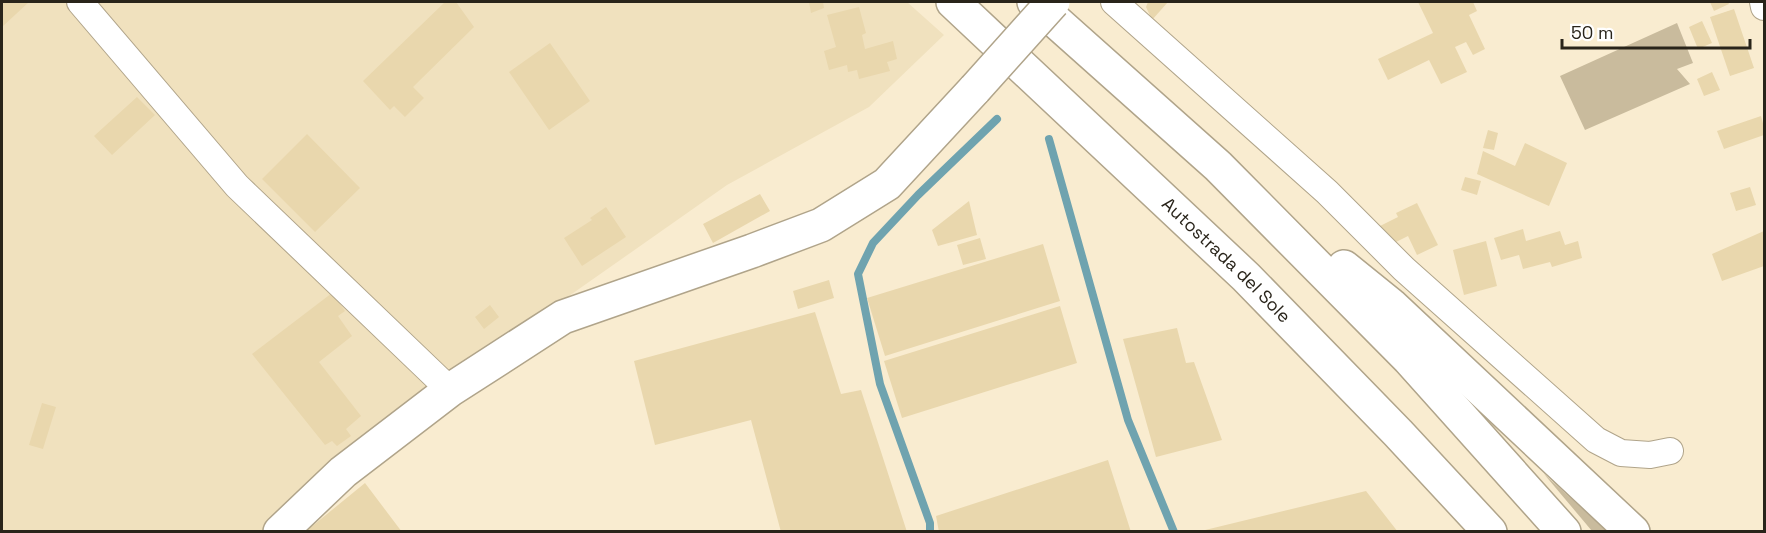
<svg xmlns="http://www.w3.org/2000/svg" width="1766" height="533" font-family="'Space Grotesk',sans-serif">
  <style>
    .built { fill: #f0e1be }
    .green { fill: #c9bb9d }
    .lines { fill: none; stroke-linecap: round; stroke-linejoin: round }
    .stream { stroke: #6fa3af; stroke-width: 8 }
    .building { fill: #e9d7ad }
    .street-casing { stroke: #b0a48a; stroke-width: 28 }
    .secondary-casing { stroke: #b0a48a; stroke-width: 36 }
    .highway-casing { stroke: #b0a48a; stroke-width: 36 }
    .street { stroke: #fff; stroke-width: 26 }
    .secondary { stroke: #fff; stroke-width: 33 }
    .highway { stroke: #fff; stroke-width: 33 }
    .secondary-bridge-casing { stroke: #b0a48a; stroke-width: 36; stroke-linecap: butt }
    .secondary-bridge { stroke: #fff; stroke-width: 33 }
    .labels { text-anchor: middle; stroke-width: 5; stroke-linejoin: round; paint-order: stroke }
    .street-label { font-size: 18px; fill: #29241a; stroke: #fff }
  </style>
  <rect width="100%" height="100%" fill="#f9ecd0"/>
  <path class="built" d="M2 2H792L793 3 796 2H907L944 35 869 107 727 185 384 426 266 531 2 532Z"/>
  <path class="green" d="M1677 23 1693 63 1677 69 1690 84 1585 130 1560 76Z
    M1544 474 1607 531H1592Z"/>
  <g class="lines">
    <path class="stream" d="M1049 139 1128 420 1174 532
      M930 532V523L880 384 858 274 873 243 918 195 997 119"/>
  </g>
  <path class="building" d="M2 2H29L2 27Z
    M445 2H456L474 27 413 87 424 98 405 117 394 106 390 110 363 81Z
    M809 2H823L824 8 811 13Z
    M1148 2H1168L1152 20 1146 7Z
    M1418 2H1473L1477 11 1469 15 1485 49 1473 55 1466 42 1455 47 1467 72 1441 84 1429 60 1388 80 1378 59 1433 33Z
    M1710 2H1728L1729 4 1714 11Z
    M859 7 866 33 862 35 865 49 893 41 897 59 887 62 890 71 859 79 857 70 848 72 847 65 829 70 824 51 836 47 827 15Z
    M1734 9 1754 68 1730 76 1710 17Z
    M1702 21 1712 43 1698 49 1689 27Z
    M550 43 590 101 549 130 509 72Z
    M1712 72 1720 90 1704 96 1697 79Z
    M137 97 155 115 112 155 94 136Z
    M1761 116 1764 127V135L1724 149 1717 131Z
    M1488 130 1498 133 1494 150 1483 148Z
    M307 134 360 188 315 232 262 179Z
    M1525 143 1567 163 1549 206 1477 174 1483 151 1515 166Z
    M1465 177 1481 181 1477 195 1461 190Z
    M1750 187 1756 205 1736 211 1730 193Z
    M760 194 770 211 713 243 703 224Z
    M969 201 977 235 938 246 932 230Z
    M1417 203 1438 245 1417 255 1408 236 1392 244 1376 228 1398 217 1396 213Z
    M606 207 626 237 582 266 564 238 592 220 590 218Z
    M1523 229 1526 241 1560 231 1565 245 1578 241 1582 258 1552 267 1550 262 1523 269 1519 255 1501 260 1494 238Z
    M1764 231V266L1722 281 1712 254Z
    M980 238 986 259 963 265 957 245Z
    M1486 241 1497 286 1464 295 1453 250Z
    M1043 244 1060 301 885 356 867 298Z
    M829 280 834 298 798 309 793 291Z
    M332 293 345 311 338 316 352 336 319 362 361 416 346 429 351 436 337 446 332 441 325 445 252 354Z
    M490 305 499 317 484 329 475 317Z
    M1060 306 1077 363 902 418 884 361Z
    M815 312 841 394 861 390 907 532H781L751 420 655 445 634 361Z
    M1177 328 1186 363 1194 362 1222 440 1156 457 1123 339Z
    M42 403 56 407 43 449 29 445Z
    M1108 460 1131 532H939L936 516Z
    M365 483 402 532H305Z
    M1366 491 1398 532H1201V531Z"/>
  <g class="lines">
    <g class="street-casing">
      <path id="street" d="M80 2 237 186 450 390
        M1114 2 1327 192 1404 269 1596 440 1621 453 1650 455 1670 451
        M1763 2 1764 7"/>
    </g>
    <g class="secondary-casing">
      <path id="secondary" d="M280 532 343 472 450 390 563 317 752 251 821 225 887 184 975 89"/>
    </g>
    <g class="highway-casing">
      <g id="highway">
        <path id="s1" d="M953 2 1246 277 1398 433 1490 532"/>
        <path d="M1034 2 1218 166 1409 359 1564 532"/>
        <path d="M1344 267 1391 305 1633 532"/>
      </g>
    </g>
    <use href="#street" class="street"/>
    <use href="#secondary" class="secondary"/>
    <use href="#highway" class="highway"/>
    <g class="secondary-bridge-casing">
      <path id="secondary-bridge" d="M975 89 1053 2"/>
    </g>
    <use href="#secondary-bridge" class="secondary-bridge"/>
  </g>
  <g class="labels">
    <g class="street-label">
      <text dy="6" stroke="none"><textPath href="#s1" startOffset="376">Autostrada del Sole</textPath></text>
    </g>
  </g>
  <rect width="1766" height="533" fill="none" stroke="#29241a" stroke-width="6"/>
  <path d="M1562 39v9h188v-9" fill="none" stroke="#29241a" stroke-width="3"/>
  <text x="1571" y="39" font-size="18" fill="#29241a" stroke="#ffffff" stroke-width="4.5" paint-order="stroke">50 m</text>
</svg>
